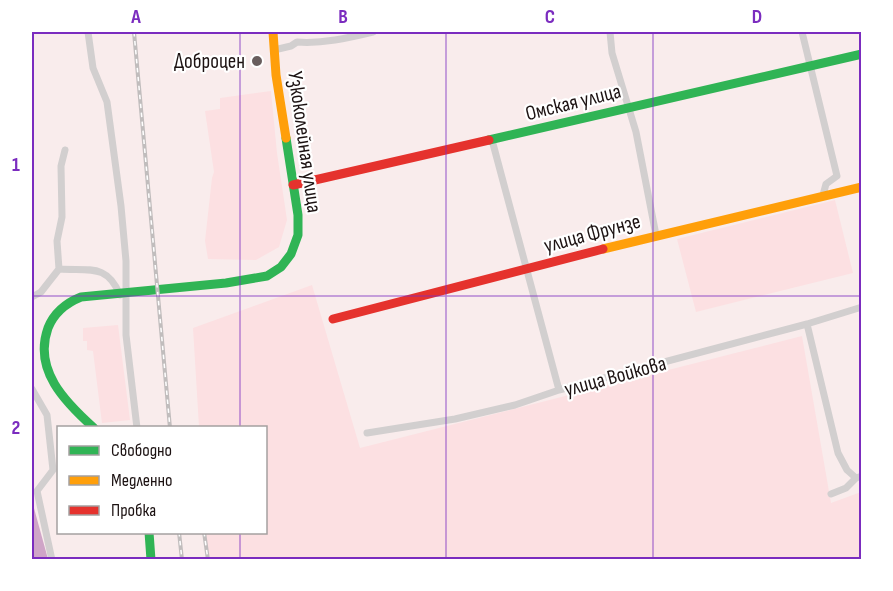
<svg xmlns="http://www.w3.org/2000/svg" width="893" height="591" font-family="'Sofia Sans Condensed',sans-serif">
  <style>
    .built { fill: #fce0e2 }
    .water { fill: #cfa5c7 }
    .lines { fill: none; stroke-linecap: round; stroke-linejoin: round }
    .street { stroke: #d2cfcf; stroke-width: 7 }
    .fast { stroke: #30b455; stroke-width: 9 }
    .slow { stroke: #ff9f0a; stroke-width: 9 }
    .jam { stroke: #e5322d; stroke-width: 9 }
    .rail-casing { stroke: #c1bdbd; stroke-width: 4 }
    .rail { stroke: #fff; stroke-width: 1.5; stroke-dasharray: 4.5; stroke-linecap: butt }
    .grid { fill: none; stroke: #7b2cbf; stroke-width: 1.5; stroke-opacity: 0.55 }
    .poi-dot { fill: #695e5e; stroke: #fff; stroke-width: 2 }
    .labels { text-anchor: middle; stroke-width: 4.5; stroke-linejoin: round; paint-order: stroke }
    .poi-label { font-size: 21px; fill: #1c1212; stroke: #fff; text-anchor: end }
    .street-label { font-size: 21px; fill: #1c1212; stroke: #fff }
    .neatline { fill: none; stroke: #7b2cbf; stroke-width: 2 }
    .grid-label { font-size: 20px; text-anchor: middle; font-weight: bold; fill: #7b2cbf }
  </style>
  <rect width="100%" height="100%" fill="#f9ecec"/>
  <path class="built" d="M271 91 277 153 287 220 279 247 256 260 208 259 205 241 212 178 214 172 205 111 220 109V98Z
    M835 200 853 273 696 312 677 239Z
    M312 285 360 448 802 336 831 503 861 492V559H208L206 533 266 532V428L199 427 193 328Z
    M118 325 130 420 102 423 93 351 87 350V341H83V328Z"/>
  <path class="water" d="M32 501 48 559H32Z"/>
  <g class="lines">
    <path class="street" d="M88 32 93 68 107 102 121 206 126 261V335L137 428
      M610 32 612 53 636 132 656 235
      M802 32 837 176 826 184 823 195
      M274 50 291 46 297 42C322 44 348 38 373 32
      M492 140 559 390
      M59 269 57 241 62 217 61 166 65 150
      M32 297 41 292 59 269C89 271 107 263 120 295
      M807 324 838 453 847 470 856 478
      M32 389 47 415 53 470 37 491 52 560
      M367 433 455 419 515 405 559 390 807 324 862 307
      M831 494 846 488 856 478 862 476"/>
    <path class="fast" d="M489 140 862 54
      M94 428C65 402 33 370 48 328 54 313 66 303 81 297L226 283 267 276 281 267 291 254 298 235V215L286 138
      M149 532 151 560"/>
    <path class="slow" d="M273 32 276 75 286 138
      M603 249 862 187"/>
    <path class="jam" d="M293 185 489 140
      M333 319 603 249"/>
    <g class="rail-casing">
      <path id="rail" d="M134 32 170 428
        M179 532 182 560
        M204 532 208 560"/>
    </g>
    <use href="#rail" class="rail"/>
  </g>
  <path class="grid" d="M240 32V428M446 32V560M653 32V560M32 296H862M240 532V560"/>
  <circle class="poi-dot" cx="257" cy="61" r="6"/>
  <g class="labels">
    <g class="poi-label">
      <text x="245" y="68">Доброцен</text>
    </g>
    <g class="street-label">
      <text transform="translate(573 102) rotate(-14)" y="7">Омская улица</text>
      <text transform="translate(305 142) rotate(82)" y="7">Узкоколейная улица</text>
      <text transform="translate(592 233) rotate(-15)" y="7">улица Фрунзе</text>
      <text transform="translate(615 376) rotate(-15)" y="7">улица Войкова</text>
    </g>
  </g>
  <rect width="893" height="591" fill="none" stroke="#ffffff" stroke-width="66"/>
  <rect x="57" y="426" width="210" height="108" fill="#ffffff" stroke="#a4a0a0" stroke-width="1.5"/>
  <rect x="69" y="446" width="30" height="9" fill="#30b455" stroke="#a4a0a0" stroke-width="1.5"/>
  <text x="111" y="456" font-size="18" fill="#1c1212">Свободно</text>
  <rect x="69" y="476" width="30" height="9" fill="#ff9f0a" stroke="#a4a0a0" stroke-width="1.5"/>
  <text x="111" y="486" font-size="18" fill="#1c1212">Медленно</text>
  <rect x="69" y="506" width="30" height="9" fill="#e5322d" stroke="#a4a0a0" stroke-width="1.5"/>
  <text x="111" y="516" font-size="18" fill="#1c1212">Пробка</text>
  <rect x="33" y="33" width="827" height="525" class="neatline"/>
  <g class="grid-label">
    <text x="136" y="23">A</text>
    <text x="343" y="23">B</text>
    <text x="550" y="23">C</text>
    <text x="757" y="23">D</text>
    <text x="16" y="171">1</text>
    <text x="16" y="434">2</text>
  </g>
</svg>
